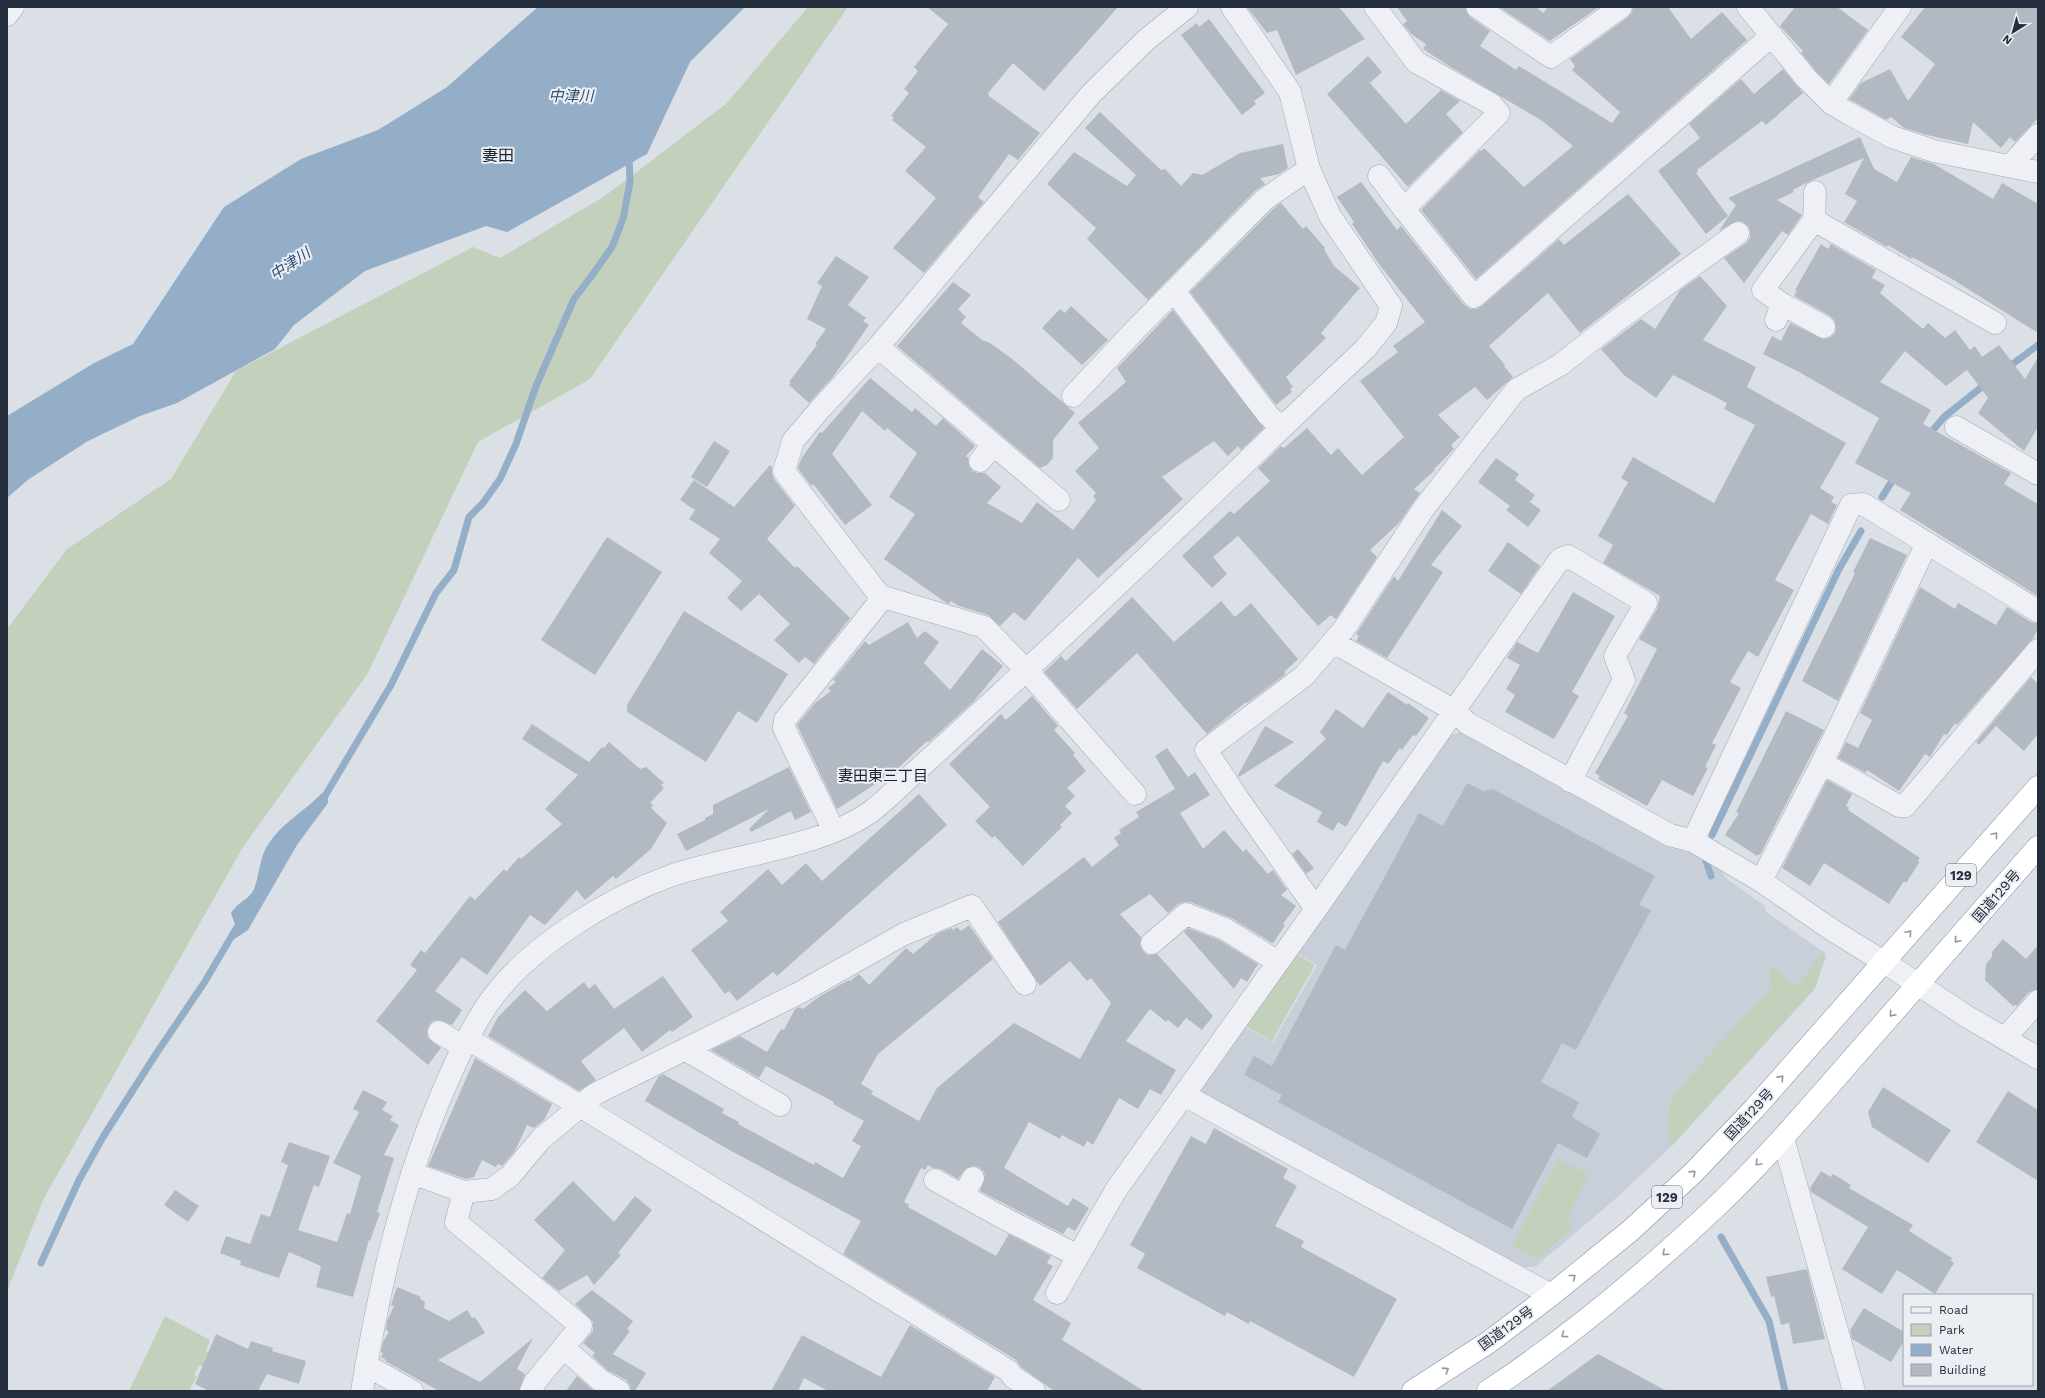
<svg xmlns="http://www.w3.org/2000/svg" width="2045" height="1398" font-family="'Work Sans','Noto Sans JP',sans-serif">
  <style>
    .built { fill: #c9cfd8 }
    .green { fill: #c2d0bc }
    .water { fill: #95aec8 }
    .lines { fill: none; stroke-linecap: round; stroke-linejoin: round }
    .stream { stroke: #95aec8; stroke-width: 7 }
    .building { fill: #b3b9c3 }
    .minor-casing { stroke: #a1a7b0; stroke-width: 23 }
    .tertiary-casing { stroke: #a1a7b0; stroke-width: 23 }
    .trunk-casing { stroke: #838d9d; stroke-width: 23 }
    .minor { stroke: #eef0f5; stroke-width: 22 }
    .tertiary { stroke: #eef0f5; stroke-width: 22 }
    .trunk { stroke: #fff; stroke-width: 22 }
    .oneway { stroke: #92969e }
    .labels { text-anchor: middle; stroke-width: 4; stroke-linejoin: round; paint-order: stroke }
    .shield { fill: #ebeff4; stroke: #606873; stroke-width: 1 }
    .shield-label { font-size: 13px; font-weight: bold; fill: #252e3c }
    .street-label { font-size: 14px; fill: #252e3c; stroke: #ebeff4 }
    .water-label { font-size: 15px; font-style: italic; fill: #2f4e71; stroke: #ebeff4 }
    .neighbourhood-label { font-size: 15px; fill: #181f2d; stroke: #ebeff4 }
    .quarter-label { font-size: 16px; fill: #181f2d; stroke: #ebeff4 }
  </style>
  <rect width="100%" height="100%" fill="#dbe0e6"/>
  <path class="built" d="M1462 732 1666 846 1698 855 1717 866 1728 880 1765 906 1766 912 1825 953 1826 957 1815 989 1673 1145 1614 1200 1535 1267H1524L1203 1096 1199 1083 1242 1026 1273 1042 1317 965 1296 953 1449 735Z"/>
  <path class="green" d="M808 7H848L590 379 478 442 368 673 243 847 44 1198 7 1291V629L67 549 171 479 236 371 473 247 500 258 605 196 727 103Z
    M1294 953 1315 965 1272 1041 1243 1025Z
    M1822 953 1825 958 1814 989 1673 1144C1662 1133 1669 1108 1673 1095L1770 988V965L1797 986Z
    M1558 1159 1588 1174 1568 1218 1572 1228 1538 1259 1512 1246Z
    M165 1316 210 1340 206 1351 209 1352 203 1367 199 1365 194 1375 197 1376 189 1391H129Z"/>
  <path class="water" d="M538 7H745L690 62 647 154 507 232 486 226 365 271 294 325 275 349 177 403 140 416 88 441 29 479 7 498V416L94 363 133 344 224 207 301 159 378 130 447 87Z
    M322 793 328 794V803L297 845 248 930 233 940 236 927 231 913C233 910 236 906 239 904 245 899 250 897 254 889 260 874 259 857 269 843 283 822 305 811 322 793Z"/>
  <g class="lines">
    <path class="stream" d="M2006 369 2038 345
      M1928 436 1944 417 1988 382
      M1882 497 1896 475
      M322 801 391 685 436 593 454 570 469 517 483 503 500 479 516 444 536 386 574 299 593 274 612 247 623 219 630 182 629 154
      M1712 835 1839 569 1861 531
      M1706 861 1711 876
      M1721 1237 1769 1321 1785 1391
      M41 1263 79 1180 103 1137 154 1057 204 983 240 922"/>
  </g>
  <path class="building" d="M927 7H1118L1044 91 1013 63 988 93 989 96 1040 133 1018 160 1009 154 978 197 984 202 924 273 893 248 936 198 905 171 926 147 892 120 894 118 891 116 909 93 904 89 918 71 914 67 948 24Z
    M1247 7H1339L1365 39 1296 75 1277 30 1267 33Z
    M1397 7H1465L1470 17 1490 31 1480 46 1516 70 1519 66 1612 123 1620 112 1572 70 1575 66 1570 59 1628 17 1632 13 1633 7H1668L1691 39 1722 12 1747 40 1476 279 1421 210 1480 150 1482 151 1484 148 1524 187 1573 146 1541 120 1449 66 1423 49 1426 44 1411 34 1403 24 1407 21Z
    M1499 7H1536L1543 13 1548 7H1599L1550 41Z
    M1795 7H1837L1868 30 1829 84 1815 70 1801 53 1803 51 1780 26Z
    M1925 7H2038V118L2015 142 2010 137 2001 148 1973 122 1968 144 1927 135 1904 128 1891 117 1886 120 1849 99 1861 83 1890 69 1908 101 1935 64 1901 37Z
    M1209 19 1265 93 1254 101 1256 104 1242 115 1181 35 1197 23 1199 27Z
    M1368 56 1382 72 1370 83 1406 124 1441 90 1460 101 1446 114 1463 132 1408 187 1327 94Z
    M1783 69 1803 93 1766 125 1762 121 1697 170 1698 171 1696 173 1728 216 1706 234 1658 171 1700 138 1689 124 1741 79 1754 94Z
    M1100 112 1161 170 1165 169 1181 186 1193 173 1202 175 1240 153 1283 144 1288 168 1279 174 1260 178 1265 184 1256 190 1148 300 1087 239 1096 228 1047 184 1074 152 1127 186 1136 175 1085 128Z
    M1860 137 1874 169 1897 182 1911 157 1934 164 1993 199 2002 183 2038 204V333L1952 279 1912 257 1911 259 1888 245 1887 247 1844 222 1857 201 1845 194 1864 158 1810 181 1793 190 1794 192 1777 200 1802 215 1788 235 1782 231 1744 283 1724 258 1746 243 1750 238V231L1748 226 1743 222 1737 221 1719 231 1736 205 1728 198Z
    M1361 182 1397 230 1401 226 1464 305 1470 309H1477L1482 306 1559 239 1564 245 1628 194 1681 254 1580 333 1548 293 1489 346 1505 365 1504 366 1513 377 1487 400 1475 387 1438 415 1460 437 1451 445 1454 449 1434 469 1435 470 1414 489 1420 493 1399 523 1370 550 1377 557 1336 619 1331 615 1318 626 1238 536 1213 557 1227 574 1212 588 1182 556 1230 511 1234 514 1270 481 1258 468 1281 446 1284 448 1307 428 1331 455 1338 448 1362 475 1404 437 1360 381 1398 352 1393 346 1425 322 1379 264 1352 224 1354 222 1337 197Z
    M1281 203 1303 229 1306 226 1325 248 1324 249 1334 266 1360 288 1321 333 1326 338 1286 377 1293 387 1290 389 1292 392 1276 405 1190 292 1273 209Z
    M1821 244 1828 249 1831 244 1876 270 1872 278 1885 285 1880 293 1923 329 1928 323 1945 338 1955 330 1970 350 1975 346 1982 357 1999 345 2025 379 2038 357V427L2024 451 1978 413 1988 398 1967 370 1946 386 1905 351 1880 382 1931 410 1923 424 2011 473 2004 484 2038 504V596L1900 510 1911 493 1855 463 1879 418 1799 372 1763 354 1772 336 1781 341 1790 323 1824 339 1831 337 1835 333 1836 326 1834 320 1830 316 1794 296 1797 291 1795 290Z
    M836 256 869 277 848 305 866 318 863 321 869 325 833 377 809 403 789 385 791 382H789L817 345 815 344 826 329 807 319 822 286 817 283Z
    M1700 276 1727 306 1703 340 1756 367 1747 387 1846 443 1820 488 1834 497 1831 502 1837 505 1828 524 1811 514 1775 580 1794 590 1758 657 1748 651 1730 682 1741 688 1712 743 1716 745 1705 767 1708 768 1693 796 1662 780 1647 806 1598 779 1600 776 1595 773 1628 716 1624 713 1657 649 1639 639 1657 609 1660 596 1603 563 1613 545 1598 536 1628 482 1621 478 1633 457 1714 503 1755 425 1724 409 1727 403 1673 375 1656 398 1624 375 1601 349 1641 319 1655 329 1680 290Z
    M953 282 971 295 958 309 966 317 961 323 982 340 990 343 1011 358 1075 413 1053 440V458L1047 465 1040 468 897 346Z
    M1071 306 1108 340 1082 365 1042 328 1060 309 1065 313Z
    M1173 310 1264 428 1241 450 1238 446 1228 456 1214 441 1162 477 1183 499 1098 578 1078 558 1025 621 1014 612 1000 626 988 615 959 606 951 601 949 604 945 602 884 559 915 514 889 497 917 453 887 428 885 431 862 411 832 454 872 505 845 525 813 484 811 486 798 468 801 459 820 432 822 433 870 378 912 412 915 408 936 426 943 418 975 446 966 456 968 458 969 466 972 471 978 473H985L1001 487 987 503 1022 523 1037 502 1073 530 1096 500 1093 496 1096 493 1075 471 1099 448 1078 423 1126 382 1117 368Z
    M714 441 730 451 707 487 691 477Z
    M1496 458 1519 474 1515 480 1535 495 1530 502 1541 510 1528 527 1506 510 1510 506 1478 482Z
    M770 465 772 467V473L774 479 795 506 767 539 795 568 797 566 850 618 814 664 805 657 799 663 774 640 790 624 759 594 741 611 727 598 742 581 709 553 720 539 689 519 695 510 680 500 694 480 734 507Z
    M1442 510 1462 526 1431 565 1443 572 1387 658 1356 641 1359 636 1356 634 1394 576 1398 581Z
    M607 537 662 572 595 675 541 640Z
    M1870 538 1907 555 1838 701 1802 681 1855 573 1853 572Z
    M1508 542 1540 566 1521 594 1488 571Z
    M1920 587 1955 609 1958 603 1996 625 2007 607 2031 622 2038 623V629L2032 640 1957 725 1955 723 1947 735 1944 734 1930 757 1925 754 1899 791 1867 770 1866 773 1838 758 1846 742 1858 748 1872 720 1860 713Z
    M1573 592 1615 616 1572 692 1579 696 1554 739 1505 712 1515 695 1506 689 1520 665 1507 658 1517 642 1538 653Z
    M1132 597 1174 642 1221 601 1235 617 1251 603 1298 659 1284 672 1286 674 1247 703 1246 702 1207 734 1137 653 1077 709 1044 672 1061 656 1066 661Z
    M684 611 788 674 757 723 738 711 706 762 627 712V705Z
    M908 622 917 638 925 631 939 642 924 663 950 690 982 649 1003 666 974 701 929 742 927 741 894 772 837 809 797 725 815 703 831 691 828 688 836 682 833 680 865 641 869 645Z
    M2031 677 2038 684V734L2024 751 1996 726 1979 745 1976 742Z
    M1388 692 1407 705 1408 703 1429 718 1416 736 1413 735 1402 750 1400 748 1388 764 1383 761 1346 827 1338 822 1333 831 1317 822 1322 812 1274 786 1326 739 1320 732 1336 709 1363 728Z
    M1032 696 1058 726 1054 730 1075 753 1073 755 1086 771 1067 788 1075 796 1065 806 1072 813 1060 825 1062 827 1023 866 995 836 992 838 975 821 990 807 949 764 1001 714 1006 720Z
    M1786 711 1824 730 1760 855 1758 854 1757 856 1725 835 1739 813 1736 812Z
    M532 724 589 762 602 747 604 748 609 742 640 769 646 767 664 783 661 785 664 788 650 803 653 805 651 808 667 823 651 849 616 879 613 876 585 900 577 890 545 925 530 915 487 975 462 957 435 991 462 1010 452 1025 439 1020 433 1021 429 1025 427 1031 428 1038 441 1048 428 1065 376 1021 417 970 410 965 421 950 425 953 470 896 475 900 504 869 506 872 519 857 521 859 562 824 545 809 578 775 522 739Z
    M1265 726 1294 742 1239 777 1238 775Z
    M1167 748 1188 777 1195 772 1210 795 1180 813 1203 849 1224 830 1243 852 1246 849 1268 874 1273 870 1287 890 1281 895 1296 906 1283 924 1285 925 1274 942 1272 943 1231 918 1190 902H1184L1178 904 1168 913 1150 894 1120 914 1141 937 1140 945 1143 951 1148 955 1157 954 1213 1016 1202 1030 1186 1018 1178 1028 1168 1020 1166 1022 1150 1009 1126 1041 1176 1070 1161 1095 1150 1089 1138 1109 1119 1098 1093 1145 1087 1141 1084 1147 1062 1135 1060 1139 1029 1122 1004 1168 1068 1206 1073 1198 1089 1208 1075 1231 1068 1227 1063 1234 980 1191 985 1177 984 1172 979 1167 973 1166 966 1168 958 1179 941 1169 933 1168 928 1165 925 1170 921 1168 904 1202 909 1205 908 1207 996 1256 1009 1234 1051 1256 1047 1263 1053 1266 1033 1300 1071 1323 1062 1340 1144 1391H1054L1022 1368 1016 1360 843 1254 861 1221 724 1147 645 1101 658 1077 663 1074 724 1109 722 1113 739 1122 738 1124 814 1165 815 1162 843 1178 861 1146 852 1141 864 1121 833 1104 834 1102 766 1066 759 1078 711 1050 740 1036 767 1052 781 1029 784 1030 795 1009 799 1007 803 1009 820 996 849 980 850 981 859 974 869 985 906 948 913 954 938 933 952 928 953 930 957 927 961 931 969 925 993 959 878 1054 861 1084 873 1091 871 1094 919 1121 937 1088 1014 1023 1080 1059 1111 1003 1091 978 1087 981 1070 961 1040 986 998 922 1084 857 1092 867 1119 845 1114 838 1121 833 1119 830 1139 817 1136 812 1175 789 1155 756Z
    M789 767 811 812 795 820 791 811 751 832 749 829 769 809 686 851 677 834 705 820V818L713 814V805Z
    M1827 780 1852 794 1846 806 1849 808 1848 810 1920 858 1918 861 1919 863 1906 883 1904 881 1889 904 1824 863 1810 886 1782 868Z
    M1467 783 1483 791 1493 789 1655 876 1639 905 1651 910 1576 1050 1562 1043 1541 1082 1579 1102 1572 1117 1600 1134 1587 1158 1558 1143 1512 1229 1278 1102 1282 1095 1244 1075 1254 1056 1272 1066 1336 945 1345 950 1419 813 1443 826Z
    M919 794 947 825 777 976 773 972 737 1001 729 991 725 994 691 950 728 921 720 912 768 869 782 885 806 863 822 881Z
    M1298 849 1314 868 1306 874 1292 854Z
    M1188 928 1219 940 1258 964 1247 982 1241 978 1234 989 1184 932Z
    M2003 939 2026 959 2038 945V989L2029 992 2017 1006 2015 1005 2013 1006 1985 980 1986 964 1992 957V952Z
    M663 976 693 1017 672 1032 670 1030 642 1052 624 1028 581 1061 596 1080 579 1091 488 1036 498 1017 525 990 547 1011 584 982 589 989 595 984 614 1009Z
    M475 1058 552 1104 544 1120 534 1128 527 1125 515 1151 502 1166 498 1164 496 1167 482 1160 474 1177 466 1179 428 1166Z
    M1883 1087 1951 1130 1928 1163 1872 1127 1868 1112Z
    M363 1090 387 1102 382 1110 393 1116 390 1120 399 1125 384 1155 394 1158 377 1212 380 1213 370 1241 369 1240 353 1297 316 1287 321 1266 289 1252 279 1278 240 1265 241 1261 220 1253 226 1236 250 1244 261 1214 270 1217 288 1165 281 1162 289 1142 330 1156 319 1187 314 1185 298 1230 337 1242 347 1213 350 1214 361 1176 333 1163 359 1112 353 1109Z
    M2008 1091 2038 1110V1181L1976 1142Z
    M1214 1128 1288 1169 1283 1178 1297 1186 1275 1226 1304 1241 1301 1247 1397 1299 1354 1377 1250 1321 1249 1324 1227 1312 1225 1316 1137 1268 1145 1254 1130 1245 1191 1136 1206 1144Z
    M1821 1171 1831 1177 1833 1174 1851 1185 1849 1188 1913 1225 1909 1231 1952 1258 1951 1261 1954 1263 1935 1294 1897 1270 1882 1294 1842 1269 1868 1227 1811 1192 1810 1188Z
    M573 1181 614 1222 635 1196 652 1210 618 1253 621 1255 594 1285 587 1275 559 1291 542 1278 565 1250 534 1220Z
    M175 1190 199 1206 188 1222 164 1205Z
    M1807 1269 1825 1339 1793 1344 1789 1323 1781 1325 1774 1296 1771 1297 1766 1277Z
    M397 1287 421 1297 420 1299 425 1302 424 1308 449 1321 467 1310 472 1318 475 1317 485 1333 438 1360 480 1382 533 1338 517 1369 525 1374 519 1391H439L385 1361 386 1360 381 1357 383 1353 381 1352 383 1342 389 1332 386 1330 387 1321 394 1306 391 1305Z
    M592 1290 633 1321 627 1329 630 1331 613 1354 646 1373 635 1391H631L630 1385 626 1380 607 1370 592 1356 595 1353 583 1343 593 1331V1322L575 1304Z
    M1864 1308 1904 1332V1341L1891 1362 1852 1339 1850 1330Z
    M910 1325 995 1377 987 1391H828L804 1378 798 1391H771L802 1335 881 1377Z
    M216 1334 248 1349 251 1341 273 1348 272 1351 306 1361 299 1384 267 1374 258 1391H209L195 1384Z
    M1598 1354 1667 1391H1547Z
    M577 1376 592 1389 594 1391H566Z"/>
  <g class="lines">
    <g class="minor-casing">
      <path id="minor" d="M1375 7 1416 62 1491 104 1499 113 1404 209 1474 297 1771 36
        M1477 7 1551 57 1621 7
        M1748 7 1806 78 1831 103 1848 113 1892 137 1934 151 2038 172
        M7 15 13 7
        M1831 103 1900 7
        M2010 166 2038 135
        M1379 176 1404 209
        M1815 192 1814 220 1995 323
        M1174 291 1268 415 1281 427
        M1782 304 1824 327
        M1776 320 1782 304 1763 290 1814 220
        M878 347 1059 500
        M1073 396 1135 330 1265 199 1309 169
        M1956 427 2038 474
        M980 461 993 445
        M880 596 984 627 1027 671 1135 794
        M1333 642 1455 711 1467 723 1670 835 1693 841 1761 881 1832 930 1884 962
        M1822 763 1899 806H1905L2038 650
        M834 831 784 728 785 720 877 605 880 596 784 471 793 441 821 408 878 347 1091 94 1146 40 1187 7
        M1693 841 1851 505 1863 504 2038 611
        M1761 881 1822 763 1927 543
        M1316 909 1239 800 1206 750 1304 676 1344 629 1424 508 1516 390 1560 365 1619 319 1738 233
        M1152 943 1186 914 1225 929 1278 962
        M439 1032 464 1047
        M2005 1038 2038 1001
        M468 1039 580 1106 1009 1371 1013 1377 1034 1391
        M686 1050 780 1105
        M1184 1095 1551 1295
        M1783 1138 1854 1391
        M412 1173 464 1192 492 1189 510 1176 541 1139 595 1094 801 992 904 934 972 906 1025 984
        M935 1180 996 1214 1078 1256
        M464 1192 456 1222 581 1326 535 1382 531 1391
        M963 1196 973 1178
        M1057 1293 1116 1190 1316 909 1560 559 1568 556 1646 603 1615 656 1624 680 1570 781
        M564 1348 600 1380 619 1391
        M366 1365 412 1391
        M362 1391C379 1287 402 1186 444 1089 457 1059 471 1028 490 1001 528 947 609 898 670 876 731 855 823 848 873 810 887 799 900 786 913 774 941 748 970 722 998 696 1123 583 1242 464 1365 349L1386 323 1391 306 1330 216 1309 169 1290 92 1232 7"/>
    </g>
    <g class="tertiary-casing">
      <path id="tertiary" d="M1884 962 1966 1016 2038 1058"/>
    </g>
    <g class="trunk-casing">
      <path id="trunk" d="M1413 1391 1489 1342 1551 1295 1630 1231 1693 1173 1754 1109 2038 787
        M1488 1391C1570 1337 1647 1272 1718 1205 1767 1158 1811 1106 1855 1056 1916 986 1977 917 2038 847"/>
    </g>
    <use href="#minor" class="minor"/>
    <use href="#tertiary" class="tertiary"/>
    <use href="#trunk" class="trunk"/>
  </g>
  <defs><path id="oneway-chevron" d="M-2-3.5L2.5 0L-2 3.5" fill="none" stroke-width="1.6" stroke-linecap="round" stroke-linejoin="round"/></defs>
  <g class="oneway">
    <use href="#oneway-chevron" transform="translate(1995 835) rotate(-49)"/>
    <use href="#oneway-chevron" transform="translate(1909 933) rotate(-49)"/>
    <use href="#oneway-chevron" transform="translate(1957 940) rotate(131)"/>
    <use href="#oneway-chevron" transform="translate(1892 1014) rotate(131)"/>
    <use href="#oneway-chevron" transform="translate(1781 1078) rotate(-48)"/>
    <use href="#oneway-chevron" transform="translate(1758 1163) rotate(134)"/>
    <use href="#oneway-chevron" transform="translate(1693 1173) rotate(-44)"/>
    <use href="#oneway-chevron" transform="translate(1665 1253) rotate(138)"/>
    <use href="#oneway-chevron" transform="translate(1573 1277) rotate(-39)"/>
    <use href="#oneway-chevron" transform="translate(1564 1335) rotate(143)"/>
    <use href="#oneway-chevron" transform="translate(1446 1370) rotate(-33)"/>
  </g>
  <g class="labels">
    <g class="shield">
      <rect x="1946" y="864" width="30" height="22" rx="3"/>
      <rect x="1652" y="1186" width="30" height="22" rx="3"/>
    </g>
    <g class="shield-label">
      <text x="1961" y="880">129</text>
      <text x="1667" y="1202">129</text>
    </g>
    <g class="street-label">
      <text transform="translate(1996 896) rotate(-49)" y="5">国道129号</text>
      <text transform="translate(1749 1114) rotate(-47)" y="5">国道129号</text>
      <text transform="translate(1506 1328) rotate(-36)" y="5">国道129号</text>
    </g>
    <g class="water-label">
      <text x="571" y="101">中津川</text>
      <text transform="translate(290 264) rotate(-34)" y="5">中津川</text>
    </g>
    <g class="neighbourhood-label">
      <text x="883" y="781">妻田東三丁目</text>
    </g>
    <g class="quarter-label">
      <text x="498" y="161">妻田</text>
    </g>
  </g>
  <rect width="2045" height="1398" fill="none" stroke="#252e3c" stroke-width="16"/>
  <rect x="1903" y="1294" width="130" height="92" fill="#ebeff4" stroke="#9ca2aa"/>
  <rect x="1911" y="1307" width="20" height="6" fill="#eef0f5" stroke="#9ca2aa"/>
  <text x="1939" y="1314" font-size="12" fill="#252e3c">Road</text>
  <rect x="1911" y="1324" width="20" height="12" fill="#c2d0bc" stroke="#9ca2aa"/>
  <text x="1939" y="1334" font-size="12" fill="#252e3c">Park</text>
  <rect x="1911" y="1344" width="20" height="12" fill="#95aec8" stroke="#9ca2aa"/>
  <text x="1939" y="1354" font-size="12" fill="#252e3c">Water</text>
  <rect x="1911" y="1364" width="20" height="12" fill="#b3b9c3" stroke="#9ca2aa"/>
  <text x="1939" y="1374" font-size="12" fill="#252e3c">Building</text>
  <g transform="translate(2013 32) rotate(217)" stroke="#ebeff4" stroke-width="3" paint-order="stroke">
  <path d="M0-3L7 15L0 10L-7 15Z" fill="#252e3c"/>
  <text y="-6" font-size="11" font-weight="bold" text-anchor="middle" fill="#252e3c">N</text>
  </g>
</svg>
